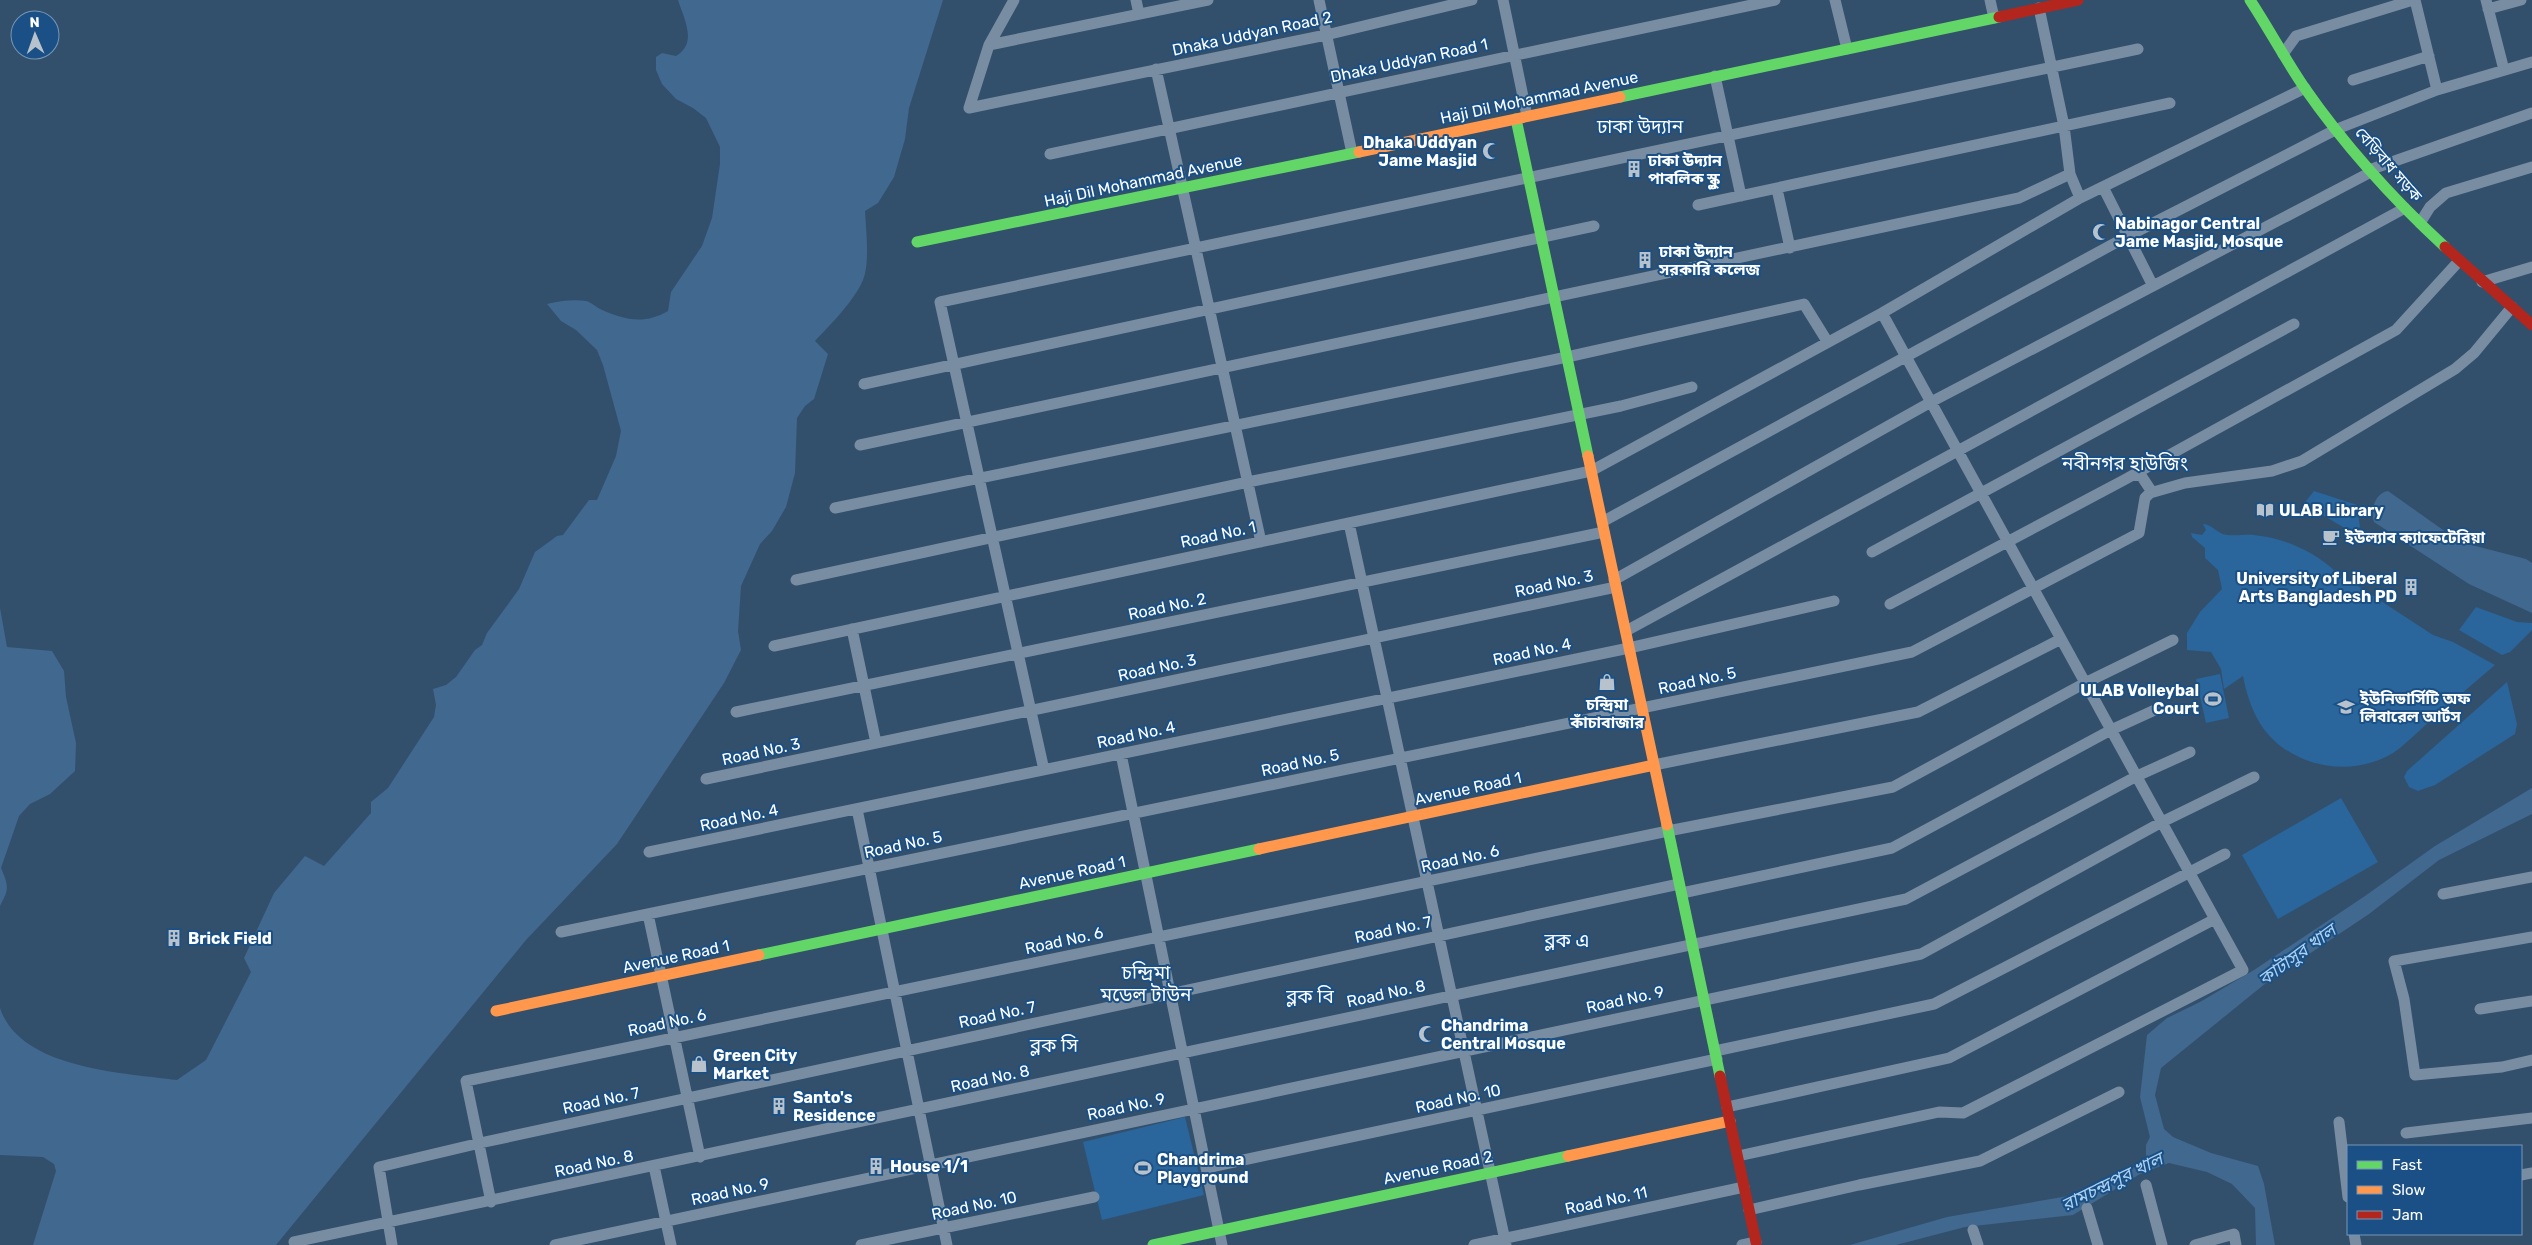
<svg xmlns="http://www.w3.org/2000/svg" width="2532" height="1245" font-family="Rubik,'Noto Sans Bengali',sans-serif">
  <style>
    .green { fill: #2a659b }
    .water { fill: #41688e }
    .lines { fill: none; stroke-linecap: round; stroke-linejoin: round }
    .street { stroke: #798da2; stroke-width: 11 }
    .fast { stroke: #63d668; stroke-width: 11 }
    .slow { stroke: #ff974d; stroke-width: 11 }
    .jam { stroke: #b3261e; stroke-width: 11 }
    .labels { text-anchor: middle; stroke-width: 4; stroke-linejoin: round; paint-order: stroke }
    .street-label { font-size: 16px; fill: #fff; stroke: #1a5085 }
    .poi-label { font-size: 16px; font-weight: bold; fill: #fff; stroke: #1a5085; text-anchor: start }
    .water-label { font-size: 18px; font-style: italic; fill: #abd1f3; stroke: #1a5085 }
    .quarter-label { font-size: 19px; fill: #fff; stroke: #1a5085 }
  </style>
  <rect width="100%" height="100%" fill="#32506c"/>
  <path class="green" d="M2314 491 2357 505 2360 527 2353 533 2309 507 2306 501Z
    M2203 524C2212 525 2215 531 2223 534 2232 537 2245 534 2254 535 2284 538 2313 551 2335 571L2433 635 2453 642 2495 665C2475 682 2455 699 2434 717 2423 727 2412 738 2400 748 2372 770 2330 772 2299 757 2264 741 2250 712 2243 676L2224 689 2221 669 2211 652 2187 650V633L2200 612 2222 589 2218 570 2205 558V548L2192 537 2191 533 2202 535 2206 530Z
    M2476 607 2517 622 2532 623V630L2510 652 2502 655 2459 630Z
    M2220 674 2229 718 2206 723 2196 679Z
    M2507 682 2517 724 2515 734 2435 785 2418 791 2409 787 2404 777 2407 771Z
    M2341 798 2378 862 2278 919 2242 855Z
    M1185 1117 1204 1195 1102 1220 1083 1142Z"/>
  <path class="water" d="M678 0H943L909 108 905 139 894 177 878 203 865 211C866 230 870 263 863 280 855 300 829 326 815 341L828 354 814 399 805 406 797 418 795 473 786 507 772 531 760 544 741 586 738 631 741 650 724 683 617 844 526 940 276 1245H33L56 1171 54 1164 43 1157 0 1155V1008C20 1069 124 1073 177 1080L206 1060 251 972 244 958 274 893 305 856 324 866 371 813V802L388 788 434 717 436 705 433 689 446 685 456 677 475 650 482 645 487 633 519 589 535 552 557 536 563 535 589 500H597L616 456 621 431 603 365 597 350 576 330 561 321 547 304C559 301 574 299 586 301 591 302 596 307 600 309 624 320 644 325 668 311L671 292 702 246 712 218 720 164V147L706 118 693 108 676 99 662 84 656 70V57L662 53 676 56C698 43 684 19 678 0Z
    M2388 491 2460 542 2526 559 2532 563V613L2469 584 2374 522C2370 510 2375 493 2388 491Z
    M0 608 7 647 52 651 64 671 66 697 76 743 75 771 50 794 30 804 19 816 1 868C9 887 9 889 0 906Z
    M2532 788V814L2439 860 2369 914 2266 983 2161 1068 2155 1095 2164 1129 2173 1137 2211 1153 2258 1166 2264 1184 2275 1245H2256L2255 1208 2232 1184 2207 1172 2169 1163 2140 1174 2073 1215 1965 1227 1896 1245H1850L1947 1217 2068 1196 2146 1162V1145L2150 1137 2140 1097 2147 1035 2167 1018 2200 1002 2254 970 2365 896 2435 846Z"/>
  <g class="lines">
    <path class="street" d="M1014 0 989 45 969 108 1326 35 1472 0
      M1136 0 1139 14
      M1319 0 1352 153
      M1503 0 1527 116
      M1835 0 1847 49
      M1990 0 1994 18
      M2415 0 2437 90
      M2486 0 2504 70
      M2039 8 2064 126 2070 174 2080 198
      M2488 9 2521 0
      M989 45 1208 0
      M2283 54 2296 36 2413 0
      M1156 69 1261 542
      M1715 76 1741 196
      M2353 80 2429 56
      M1050 154 1775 0
      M2369 170 2532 113
      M2103 187 2153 286
      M1777 189 1790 248
      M1698 205 2170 103
      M2420 223 2430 207 2446 193 2532 167
      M2482 282 2532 267
      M864 384 1594 226
      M860 445 2019 198 2070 174
      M2135 474 2142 477 2152 492
      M835 508 1567 357 1804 304 1827 341
      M1602 522 2128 236 2337 129 2437 90 2532 62
      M1349 523 1506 1245
      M1872 552 2294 324
      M796 580 1248 482 1621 406 1692 387
      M1614 580 1931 402 2371 172
      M1890 604 2124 480 2396 330 2459 261
      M852 629 876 743
      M1626 631 2405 208
      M774 646 1591 471 1882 313 2080 198 2305 88
      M736 712 1604 532
      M1121 754 1222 1245
      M1654 765 1918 712 2061 639
      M1044 770 940 302 2138 49
      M706 779 1616 587
      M857 809 947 1245
      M649 852 1629 648 1834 601
      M1682 893 1892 848 2111 730 2157 709
      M2443 894 2532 877
      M648 914 700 1157
      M561 932 1912 652 2139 533 2145 498 2150 493 2185 483 2272 471 2302 461 2455 369 2474 353 2512 307
      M2532 937 2394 961 2404 999 2415 1075 2502 1067 2532 1060
      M2480 1009 2532 1001
      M1715 1051 1934 1004 2225 854
      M1727 1107 1949 1058 2215 919
      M2339 1122 2348 1197
      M2406 1133 2532 1118
      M1738 1156 1939 1112 1963 1113 2243 970 1882 313
      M654 1166 671 1245
      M1206 1168 1717 1059
      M2521 1175 2532 1173
      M2146 1185 2162 1245
      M491 1202 466 1081 1668 831 1893 787 2085 683 2173 640
      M2087 1208 2098 1245
      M1749 1210 1859 1185 1980 1161 2119 1092
      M1973 1230 1978 1245
      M2354 1234 2356 1245
      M294 1242 1906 899 2137 776 2190 752
      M392 1245 379 1167 480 1143 1679 884
      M555 1245 1921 954 2162 822 2254 777
      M861 1245 1094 1197
      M1474 1245 1744 1187
      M1742 1245 1756 1242
      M2195 1245 2234 1234 2236 1245"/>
    <path class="fast" d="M2250 0C2269 29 2285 59 2304 87 2345 146 2393 199 2445 247
      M1620 97 1999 17
      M1516 119 1588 456
      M917 242 1359 152
      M1667 825 1720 1076
      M759 955 1259 849
      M1153 1245 1568 1156"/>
    <path class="slow" d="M1359 152 1620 97
      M1588 456 1667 825
      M1259 849 1654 765
      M496 1011 759 955
      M1568 1156 1730 1121"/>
    <path class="jam" d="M1999 17 2078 0
      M2445 247 2532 325
      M1720 1076 1756 1242"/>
  </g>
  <defs>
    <g id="mosque-bare" transform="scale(1.35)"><path d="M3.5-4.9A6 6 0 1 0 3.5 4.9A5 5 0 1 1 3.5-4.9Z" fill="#b7c2cc" stroke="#1a5085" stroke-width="2.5" paint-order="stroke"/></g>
    <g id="building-bare" transform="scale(1.35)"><path d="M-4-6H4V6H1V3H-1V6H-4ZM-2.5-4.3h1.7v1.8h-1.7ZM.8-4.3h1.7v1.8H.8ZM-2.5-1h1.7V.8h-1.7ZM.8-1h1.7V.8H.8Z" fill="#b7c2cc" stroke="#1a5085" stroke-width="2.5" paint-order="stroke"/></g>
    <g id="library-bare" transform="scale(1.35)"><path d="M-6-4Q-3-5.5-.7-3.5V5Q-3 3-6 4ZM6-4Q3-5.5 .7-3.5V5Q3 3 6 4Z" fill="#b7c2cc" stroke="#1a5085" stroke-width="2.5" paint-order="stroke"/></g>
    <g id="cafe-bare" transform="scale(1.35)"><path d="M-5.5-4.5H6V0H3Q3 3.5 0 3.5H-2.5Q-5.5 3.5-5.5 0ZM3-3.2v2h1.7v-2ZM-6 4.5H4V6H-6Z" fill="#b7c2cc" stroke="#1a5085" stroke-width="2.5" paint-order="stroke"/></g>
    <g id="shop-bare" transform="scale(1.35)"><path d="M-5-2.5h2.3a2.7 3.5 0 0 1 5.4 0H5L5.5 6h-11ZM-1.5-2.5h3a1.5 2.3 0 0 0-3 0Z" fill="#b7c2cc" stroke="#1a5085" stroke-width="2.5" paint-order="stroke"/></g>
    <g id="stadium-bare" transform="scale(1.35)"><path d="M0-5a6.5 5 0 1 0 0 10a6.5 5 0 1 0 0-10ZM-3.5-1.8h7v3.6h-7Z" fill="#b7c2cc" stroke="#1a5085" stroke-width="2.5" paint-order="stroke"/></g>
    <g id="university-bare" transform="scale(1.35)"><path d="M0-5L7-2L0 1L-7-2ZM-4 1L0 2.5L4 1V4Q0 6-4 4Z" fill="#b7c2cc" stroke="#1a5085" stroke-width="2.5" paint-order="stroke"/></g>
  </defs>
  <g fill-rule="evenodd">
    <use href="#mosque-bare" x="1491" y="151"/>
    <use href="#building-bare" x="1634" y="169"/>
    <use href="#mosque-bare" x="2101" y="232"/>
    <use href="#building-bare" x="1645" y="260"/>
    <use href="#library-bare" x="2265" y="510"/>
    <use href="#cafe-bare" x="2331" y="537"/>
    <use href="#building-bare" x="2411" y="587"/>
    <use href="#shop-bare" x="1607" y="682"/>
    <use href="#stadium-bare" x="2213" y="699"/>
    <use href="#university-bare" x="2346" y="707"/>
    <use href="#building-bare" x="174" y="938"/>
    <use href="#mosque-bare" x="1427" y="1034"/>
    <use href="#shop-bare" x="699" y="1064"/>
    <use href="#building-bare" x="779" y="1106"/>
    <use href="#building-bare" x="876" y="1166"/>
    <use href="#stadium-bare" x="1143" y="1168"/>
  </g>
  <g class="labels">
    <g class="street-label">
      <text transform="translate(1252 33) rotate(-12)" y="6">Dhaka Uddyan Road 2</text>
      <text transform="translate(1409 60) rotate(-12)" y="6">Dhaka Uddyan Road 1</text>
      <text transform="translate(1539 97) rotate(-12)" y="6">Haji Dil Mohammad Avenue</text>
      <text transform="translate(2389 164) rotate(49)" y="6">বেড়িবাধ সড়ক</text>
      <text transform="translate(1143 180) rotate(-12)" y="6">Haji Dil Mohammad Avenue</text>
      <text transform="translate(1218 534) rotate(-12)" y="6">Road No. 1</text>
      <text transform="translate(1554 583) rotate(-12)" y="6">Road No. 3</text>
      <text transform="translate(1167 606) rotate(-12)" y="6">Road No. 2</text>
      <text transform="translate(1532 651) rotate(-12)" y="6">Road No. 4</text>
      <text transform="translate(1157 667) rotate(-12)" y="6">Road No. 3</text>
      <text transform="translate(1697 680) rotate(-12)" y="6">Road No. 5</text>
      <text transform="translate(1136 734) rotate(-12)" y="6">Road No. 4</text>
      <text transform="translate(761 751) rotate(-12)" y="6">Road No. 3</text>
      <text transform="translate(1300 762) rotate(-12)" y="6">Road No. 5</text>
      <text transform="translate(1468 788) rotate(-12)" y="6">Avenue Road 1</text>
      <text transform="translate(739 817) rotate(-12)" y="6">Road No. 4</text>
      <text transform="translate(903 844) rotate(-12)" y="6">Road No. 5</text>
      <text transform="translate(1460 858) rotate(-12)" y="6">Road No. 6</text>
      <text transform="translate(1072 872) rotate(-12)" y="6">Avenue Road 1</text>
      <text transform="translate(1393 929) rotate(-12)" y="6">Road No. 7</text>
      <text transform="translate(1064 940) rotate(-12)" y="6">Road No. 6</text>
      <text transform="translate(676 956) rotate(-12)" y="6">Avenue Road 1</text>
      <text transform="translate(1386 993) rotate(-12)" y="6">Road No. 8</text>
      <text transform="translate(1625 999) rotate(-12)" y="6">Road No. 9</text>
      <text transform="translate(997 1014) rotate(-12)" y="6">Road No. 7</text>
      <text transform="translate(667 1022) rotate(-12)" y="6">Road No. 6</text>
      <text transform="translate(990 1078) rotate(-12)" y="6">Road No. 8</text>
      <text transform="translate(1458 1098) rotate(-12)" y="6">Road No. 10</text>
      <text transform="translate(601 1100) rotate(-12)" y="6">Road No. 7</text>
      <text transform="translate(1126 1106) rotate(-12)" y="6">Road No. 9</text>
      <text transform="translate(594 1163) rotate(-12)" y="6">Road No. 8</text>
      <text transform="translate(1438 1167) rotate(-12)" y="6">Avenue Road 2</text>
      <text transform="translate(730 1191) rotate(-12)" y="6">Road No. 9</text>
      <text transform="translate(1606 1200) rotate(-12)" y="6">Road No. 11</text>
      <text transform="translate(974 1205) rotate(-12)" y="6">Road No. 10</text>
    </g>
    <g class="poi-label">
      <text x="1477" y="148" text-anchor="end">Dhaka Uddyan<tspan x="1477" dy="18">Jame Masjid</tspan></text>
      <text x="1648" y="166">ঢাকা উদ্যান<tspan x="1648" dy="18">পাবলিক স্কুল</tspan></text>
      <text x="2115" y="229">Nabinagor Central<tspan x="2115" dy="18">Jame Masjid, Mosque</tspan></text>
      <text x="1659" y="257">ঢাকা উদ্যান<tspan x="1659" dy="18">সরকারি কলেজ</tspan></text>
      <text x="2279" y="516">ULAB Library</text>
      <text x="2345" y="543">ইউল্যাব ক্যাফেটেরিয়া</text>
      <text x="2397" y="584" text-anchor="end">University of Liberal<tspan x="2397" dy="18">Arts Bangladesh PD</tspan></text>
      <text x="2199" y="696" text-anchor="end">ULAB Volleybal<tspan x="2199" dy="18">Court</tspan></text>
      <text x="2360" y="704">ইউনিভার্সিটি অফ<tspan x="2360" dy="18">লিবারেল আর্টস</tspan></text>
      <text x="1607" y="710" text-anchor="middle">চন্দ্রিমা<tspan x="1607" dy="18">কাঁচাবাজার</tspan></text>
      <text x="188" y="944">Brick Field</text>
      <text x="1441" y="1031">Chandrima<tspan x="1441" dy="18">Central Mosque</tspan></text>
      <text x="713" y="1061">Green City<tspan x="713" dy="18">Market</tspan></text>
      <text x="793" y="1103">Santo's<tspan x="793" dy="18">Residence</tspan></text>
      <text x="1157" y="1165">Chandrima<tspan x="1157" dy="18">Playground</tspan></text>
      <text x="890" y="1172">House 1/1</text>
    </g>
    <g class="water-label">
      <text transform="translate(2297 955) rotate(-36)" y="6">কাটাসুর খাল</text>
      <text transform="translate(2112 1182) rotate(-26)" y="6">রামচন্দ্রপুর খাল</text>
    </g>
    <g class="quarter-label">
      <text x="1640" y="133">ঢাকা উদ্যান</text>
      <text x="2125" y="470">নবীনগর হাউজিং</text>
      <text x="1567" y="947">ব্লক এ</text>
      <text x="1146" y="979">চন্দ্রিমা<tspan x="1146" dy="22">মডেল টাউন</tspan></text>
      <text x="1310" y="1003">ব্লক বি</text>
      <text x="1054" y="1052">ব্লক সি</text>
    </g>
  </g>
  <rect x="2347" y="1145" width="175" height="90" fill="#1a5085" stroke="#7696b6"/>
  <rect x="2357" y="1161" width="25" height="8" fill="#63d668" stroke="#7696b6"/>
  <text x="2392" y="1170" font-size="15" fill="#ffffff">Fast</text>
  <rect x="2357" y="1186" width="25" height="8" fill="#ff974d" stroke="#7696b6"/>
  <text x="2392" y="1195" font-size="15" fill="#ffffff">Slow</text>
  <rect x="2357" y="1211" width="25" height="8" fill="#b3261e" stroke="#7696b6"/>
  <text x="2392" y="1220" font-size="15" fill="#ffffff">Jam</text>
  <g transform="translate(35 35) rotate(358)"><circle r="24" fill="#1a5085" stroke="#7696b6"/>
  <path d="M0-4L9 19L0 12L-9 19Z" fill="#b7c2cc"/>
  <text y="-8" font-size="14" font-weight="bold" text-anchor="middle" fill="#ffffff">N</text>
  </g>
</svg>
